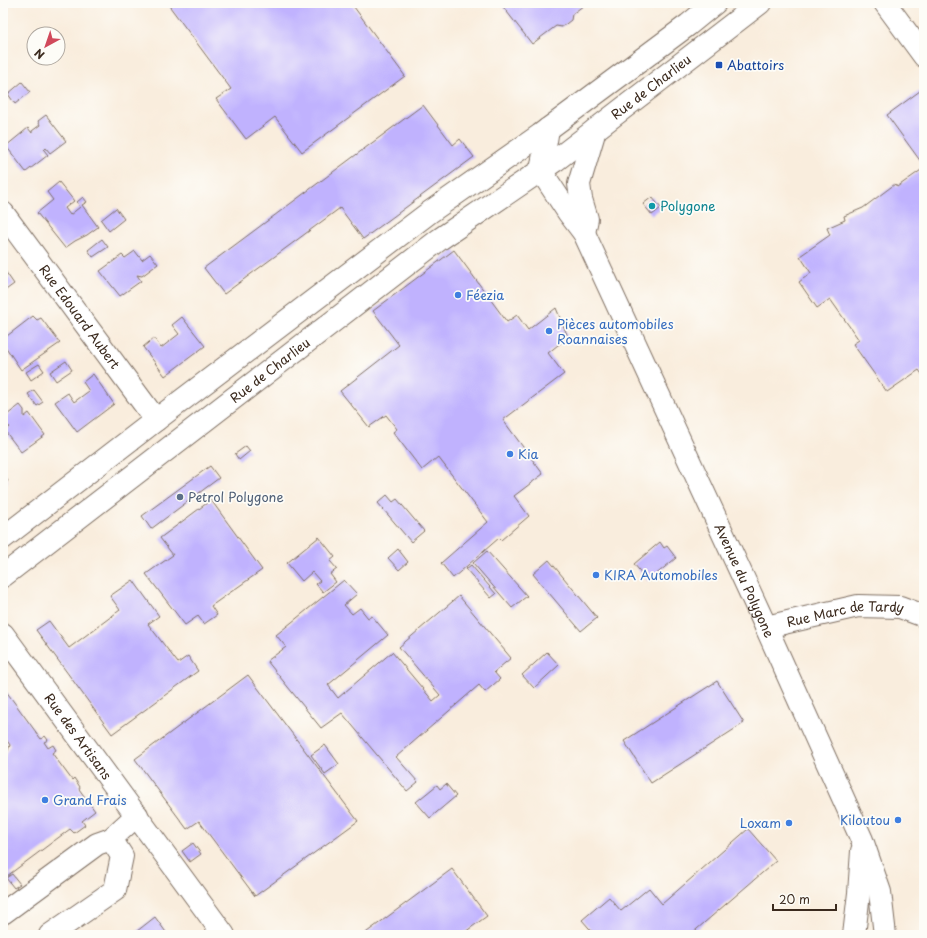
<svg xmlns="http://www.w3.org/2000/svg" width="927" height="938" font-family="'Playpen Sans',sans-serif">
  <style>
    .building { fill: #c0b2fe }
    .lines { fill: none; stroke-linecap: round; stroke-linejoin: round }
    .minor-casing { stroke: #7e6e61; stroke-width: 24 }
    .major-casing { stroke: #7e6e61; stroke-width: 24 }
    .minor { stroke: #fff; stroke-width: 22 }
    .major { stroke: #fff; stroke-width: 22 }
    .transit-dot { fill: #1a4fb4; stroke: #fdfcf7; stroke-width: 1.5 }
    .culture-dot { fill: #0f9aa8; stroke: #fdfcf7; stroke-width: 1.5 }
    .shop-dot { fill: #3f7fe0; stroke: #fdfcf7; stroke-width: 1.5 }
    .service-dot { fill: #5c6f8a; stroke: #fdfcf7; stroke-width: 1.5 }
    .labels { text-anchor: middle; stroke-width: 3.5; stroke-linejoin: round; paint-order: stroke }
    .transit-label { font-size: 13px; fill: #164399; stroke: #fdfcf7; text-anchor: start }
    .street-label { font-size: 13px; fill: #3b2a1e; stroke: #fdfcf7 }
    .culture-label { font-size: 13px; fill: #0d838f; stroke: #fdfcf7; text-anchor: start }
    .shop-label { font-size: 13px; fill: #366cbe; stroke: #fdfcf7; text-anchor: start }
    .service-label { font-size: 13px; fill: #4e5e75; stroke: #fdfcf7; text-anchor: start }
  </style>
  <rect width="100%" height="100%" fill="#fdfcf7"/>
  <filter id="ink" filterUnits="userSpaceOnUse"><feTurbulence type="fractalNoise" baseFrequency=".025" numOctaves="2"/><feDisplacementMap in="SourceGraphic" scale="8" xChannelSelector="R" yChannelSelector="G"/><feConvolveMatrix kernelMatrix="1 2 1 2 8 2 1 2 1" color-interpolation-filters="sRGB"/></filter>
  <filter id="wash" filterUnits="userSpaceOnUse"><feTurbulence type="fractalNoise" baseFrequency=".012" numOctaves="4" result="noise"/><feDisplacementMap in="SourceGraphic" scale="16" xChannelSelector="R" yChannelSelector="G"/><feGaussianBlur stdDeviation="0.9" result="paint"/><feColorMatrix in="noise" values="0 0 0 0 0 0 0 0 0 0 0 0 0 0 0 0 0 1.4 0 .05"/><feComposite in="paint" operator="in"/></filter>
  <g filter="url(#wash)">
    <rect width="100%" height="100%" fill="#f9eddd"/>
    <g id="blocks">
      <path class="building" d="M167 3H351L405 76 302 152 275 117 246 139 216 99 231 89Z
        M500 3H587L572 14 571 20 562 27 556 26 532 44Z
        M22 82 30 92 15 104 8 94Z
        M924 88V166L887 115Z
        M423 105 453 145 460 139 474 157 363 239 340 208 224 294 204 268Z
        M46 115 66 141 50 153 46 148 44 150 48 155 26 172 6 146 28 128 32 133V131L40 125 38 121Z
        M924 168V377L919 370 887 392 853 344 859 340 830 299 817 308 799 282 811 273 800 256 830 235 827 228 845 220 844 216 863 208 895 184 897 187Z
        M59 182 74 201 65 208 70 215 80 207 77 202 83 197 87 202 82 205 98 227 87 235 75 241 65 248 37 213 53 200 47 192Z
        M652 197 661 208 652 215 643 204Z
        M116 208 124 219 109 231 101 220Z
        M102 239 108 247 93 257 88 250Z
        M454 250 507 322 517 315 528 330 556 308 568 337 548 353 564 374 503 420 543 474 514 496 529 516 501 540 499 538 453 578 441 563 488 522 438 457 422 470 393 432 397 429 386 415 369 427 340 391 399 345 373 311Z
        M135 251 142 260 150 254 158 264 142 276 137 275 141 281 120 296 100 271 122 255 125 258Z
        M3 268 14 284 3 292Z
        M33 316 37 320 41 318 60 343 21 370 3 343V339Z
        M182 317 205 346 165 376 143 347 154 338 161 348 179 334 172 325Z
        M66 361 72 370 56 381 50 372Z
        M39 364 44 371 31 380 26 372Z
        M93 374 114 404 77 432 55 402 68 393 74 402 89 391 83 382Z
        M34 390 43 402 37 406 28 394Z
        M20 405 24 410V417L29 413 45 435 21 452 5 431 10 427 6 425 3 422V418Z
        M246 446 250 451 239 460 235 454Z
        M210 466 219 478 151 529 142 516Z
        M3 474 8 481 3 485Z
        M387 495 393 502 397 499 424 531 411 542 378 503Z
        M211 500 262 570 211 606 217 615 204 624 198 616 185 625 146 574 173 555 160 538Z
        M319 537 335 557 330 561 337 569 330 574 336 582 323 592 316 584 320 581 312 572 302 581 287 563Z
        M660 542 664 548 667 546 676 558 648 581 634 564Z
        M398 549 408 562 399 570 388 558Z
        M487 551 527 596 512 608 473 563Z
        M549 560 597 618 581 631 533 574Z
        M471 565 496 594 491 598 466 569Z
        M133 580 159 616 148 624 178 663 188 656 198 671 112 734 36 630 49 621 69 648 120 610 110 596Z
        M344 580 357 594 344 605 352 614 360 608 368 618 372 616 388 635 328 685 338 698 392 652 433 701 440 695 399 647 459 596 511 658 494 672 500 679 485 692 479 685 396 757 418 782 407 791 342 713 321 728 267 661 286 647 276 635Z
        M547 652 559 665 534 688 522 675Z
        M248 675 358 821 255 896 199 821 187 829 135 759Z
        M717 681 744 723 651 783 624 741Z
        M3 687 41 739 45 736 48 740 44 742 48 748 53 745 56 750 52 753 72 780 74 778 80 787 79 789 95 811 82 821 85 825 74 833 70 829 3 879V763L10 745 3 735Z
        M325 745 339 764 325 774 311 755Z
        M446 784 456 796 430 818 416 802 437 785 440 789Z
        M748 829 776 861 690 935H595L582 920 609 897 621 911 649 888 662 904Z
        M193 843 201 854 190 862 182 851Z
        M452 869 487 916 461 935H363Z
        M12 874 20 884 14 888 6 878Z
        M155 917 168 935H132Z"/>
    </g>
  </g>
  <g filter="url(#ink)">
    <use href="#blocks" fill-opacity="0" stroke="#7e6e61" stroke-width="1"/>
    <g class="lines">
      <g class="minor-casing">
        <g id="minor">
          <path d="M885 3 924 56"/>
          <path id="s1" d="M548 129 541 171 568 212 584 233 766 627 862 840 880 892 885 935"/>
          <path id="s2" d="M3 213 156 420"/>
          <path d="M584 233 587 219 581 199 579 184 595 130"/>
          <path id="s3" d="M766 627 858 606 900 607 924 616"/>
          <path id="s4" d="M3 634 224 935"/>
          <path d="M3 913 97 844 111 839"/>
          <path d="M50 935 115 890 122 856 111 839 137 815"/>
          <path d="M854 935 859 893 862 851"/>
        </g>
      </g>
      <g class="major-casing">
        <g id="major">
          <path d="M3 538 156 420 430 212 540 135 688 25 715 3"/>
          <path id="s5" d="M3 576 440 239 556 160 760 3"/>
        </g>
      </g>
      <use href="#minor" class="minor"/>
      <use href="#major" class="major"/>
    </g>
  </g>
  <rect class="transit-dot" x="715" y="61" width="8" height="8" rx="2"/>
  <circle class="culture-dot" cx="652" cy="206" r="4"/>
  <g class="shop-dot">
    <circle cx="458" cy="295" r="4"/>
    <circle cx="549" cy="331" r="4"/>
    <circle cx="510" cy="454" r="4"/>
    <circle cx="596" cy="575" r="4"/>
    <circle cx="45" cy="800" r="4"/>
    <circle cx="898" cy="820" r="4"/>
    <circle cx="789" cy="823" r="4"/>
  </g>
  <circle class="service-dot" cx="180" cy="497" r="4"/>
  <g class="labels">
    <g class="transit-label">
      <text x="727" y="70">Abattoirs</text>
    </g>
    <g class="street-label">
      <text dy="5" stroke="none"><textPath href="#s5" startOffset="812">Rue de Charlieu</textPath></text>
      <text dy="5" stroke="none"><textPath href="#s2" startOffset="129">Rue Edouard Aubert</textPath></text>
      <text dy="5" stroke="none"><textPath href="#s5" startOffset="337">Rue de Charlieu</textPath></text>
      <text dy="5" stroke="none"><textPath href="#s1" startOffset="501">Avenue du Polygone</textPath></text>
      <text dy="5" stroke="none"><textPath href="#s3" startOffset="81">Rue Marc de Tardy</textPath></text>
      <text dy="5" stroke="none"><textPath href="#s4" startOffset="127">Rue des Artisans</textPath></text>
    </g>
    <g class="culture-label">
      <text x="660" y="211">Polygone</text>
    </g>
    <g class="shop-label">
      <text x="466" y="300">Féezia</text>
      <text x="557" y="329">Pièces automobiles<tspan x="557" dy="15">Roannaises</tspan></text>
      <text x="518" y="459">Kia</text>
      <text x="604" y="580">KIRA Automobiles</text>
      <text x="53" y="805">Grand Frais</text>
      <text x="890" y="825" text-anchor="end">Kiloutou</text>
      <text x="781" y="828" text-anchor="end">Loxam</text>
    </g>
    <g class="service-label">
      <text x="188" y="502">Petrol Polygone</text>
    </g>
  </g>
  <rect width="927" height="938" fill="none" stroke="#fdfcf7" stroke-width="16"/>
  <g transform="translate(46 46) rotate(220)"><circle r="19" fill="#fdfcf7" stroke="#afa8a0"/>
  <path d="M0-3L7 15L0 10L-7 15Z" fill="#d1495b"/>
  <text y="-6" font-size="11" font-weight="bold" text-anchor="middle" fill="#3b2a1e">N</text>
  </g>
  <path d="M773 904v6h63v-6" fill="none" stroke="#3b2a1e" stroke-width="2"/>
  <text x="779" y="904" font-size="12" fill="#3b2a1e" stroke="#fdfcf7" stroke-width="3" paint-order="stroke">20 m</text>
</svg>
